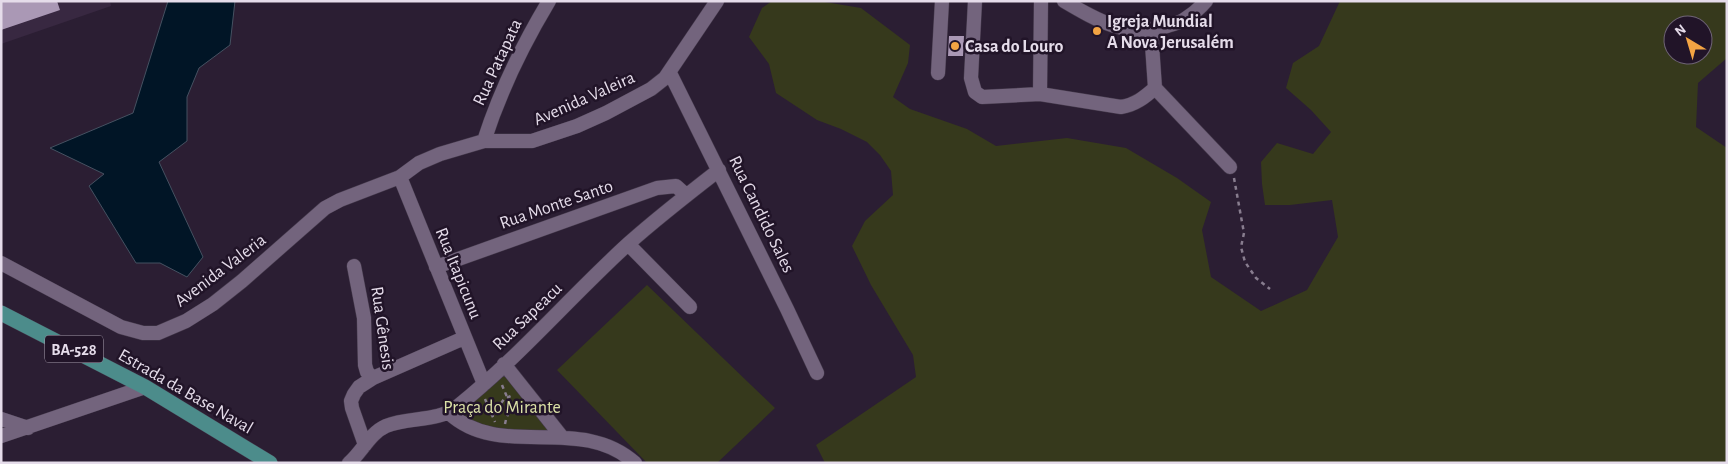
<svg xmlns="http://www.w3.org/2000/svg" width="1728" height="464" font-family="'Alegreya Sans',sans-serif">
  <style>
    .built { fill: #382841 }
    .green { fill: #36391c; fill-rule: evenodd }
    .water { fill: #011526; stroke: #455161 }
    .building { fill: #aa98b5 }
    .lines { fill: none; stroke-linecap: round; stroke-linejoin: round }
    .street-casing { stroke: #453a4c; stroke-width: 15 }
    .primary-casing { stroke: #453a4c; stroke-width: 16 }
    .path { stroke: #887d8f; stroke-width: 2.5; stroke-dasharray: 4 4; stroke-linecap: butt }
    .street { stroke: #73647d; stroke-width: 14 }
    .primary { stroke: #4c8c8b; stroke-width: 15 }
    .poi-dot { fill: #f3a443; stroke: #211428; stroke-width: 2 }
    .labels { text-anchor: middle; stroke-width: 5; stroke-linejoin: round; paint-order: stroke }
    .shield { fill: #211428; stroke: #aaa0b0; stroke-width: 1 }
    .shield-label { font-size: 16px; font-weight: bold; fill: #e5dcea }
    .poi-label { font-size: 18px; font-weight: bold; fill: #e5dcea; stroke: #211428; text-anchor: start }
    .street-label { font-size: 18px; fill: #e5dcea; stroke: #211428 }
    .park-label { font-size: 18px; fill: #dce2a7; stroke: #211428 }
  </style>
  <rect width="100%" height="100%" fill="#2b1e33"/>
  <path class="built" d="M1 1H110L111 6 1 44Z"/>
  <path class="green" d="M772 1H819L861 8 910 45 908 63 893 97 910 109 967 129 996 146 1067 138 1126 148 1177 178 1211 202 1202 230 1211 277 1261 311 1307 290 1338 237 1332 200 1290 205H1265L1262 184 1261 162 1277 143 1313 154 1331 132 1311 110 1286 88 1293 63 1319 46 1340 1H1727V58L1698 83 1696 127 1727 148V463H825L816 445 916 377 913 355 871 285 852 246 865 221 893 195 891 171 880 155 867 142 841 129 817 120 776 93 769 64 749 37 762 8ZM1673 25H1703V55H1673Z
    M647 285 775 408 717 463H647L557 370Z
    M504 367 557 435 504 433 457 417Z"/>
  <path class="water" d="M168 1H235L230 45 199 68 187 97V141L159 162 203 257 187 277 160 263H136L89 186 104 174 50 148 133 113Z"/>
  <path class="building" d="M1 1H57L60 10 1 30Z
    M949 36H964L963 56H948Z"/>
  <g class="lines">
    <g class="street-casing">
      <path id="street" d="M975 1 971 78 975 92 982 97 1040 94 1121 107C1135 105 1145 97 1155 88
        M1064 1C1098 21 1127 38 1167 26 1173 24 1180 23 1185 19 1193 14 1200 8 1206 1
        M1151 30 1155 88
        M670 73 787 309 817 373
        M938 73 942 1
        M1155 88 1230 167
        M1040 94 1041 1
        M484 141C500 91 522 46 549 1
        M400 177 484 384
        M628 244 690 307
        M1 263 121 327 143 333H158L186 321 213 304 242 281 325 208 340 200 400 177 419 163 440 154 484 141H532L577 126 606 113 651 89 665 78 717 1
        M354 266 364 318 365 365 367 372 373 378
        M436 267 657 188 676 186 686 195
        M504 364 562 437
        M449 413C501 461 579 413 635 463
        M1 419 28 428
        M1 436 145 387
        M365 445 352 408 351 401 354 394 359 387 373 378 464 338
        M349 463C362 452 370 433 386 426 410 416 437 423 458 406 519 357 570 297 628 244 657 218 688 194 719 170"/>
    </g>
    <g class="primary-casing">
      <path id="primary" d="M1 313 145 387 270 463"/>
    </g>
    <path class="path" d="M1234 178 1244 233 1241 247 1245 262 1256 278 1270 289
      M502 385 507 397
      M485 399 495 422
      M492 416 504 399 513 395
      M505 424C507 414 510 408 520 405"/>
    <use href="#street" class="street"/>
    <use href="#primary" class="primary"/>
  </g>
  <g class="poi-dot">
    <circle cx="1097" cy="31" r="5"/>
    <circle cx="955" cy="46" r="5"/>
  </g>
  <g class="labels">
    <rect class="shield" x="45" y="335.5" width="58" height="27" rx="4"/>
    <g class="shield-label">
      <text x="74" y="355">BA-528</text>
    </g>
    <g class="poi-label">
      <text x="1107" y="27">Igreja Mundial<tspan x="1107" dy="21">A Nova Jerusalém</tspan></text>
      <text x="965" y="52">Casa do Louro</text>
    </g>
    <g class="street-label">
      <text transform="translate(497 62) rotate(-65)" y="6">Rua Patapata</text>
      <text transform="translate(584 98) rotate(-24)" y="6">Avenida Valeira</text>
      <text transform="translate(556 204) rotate(-19)" y="6">Rua Monte Santo</text>
      <text transform="translate(762 214) rotate(64)" y="6">Rua Candido Sales</text>
      <text transform="translate(220 270) rotate(-37)" y="6">Avenida Valeria</text>
      <text transform="translate(459 273) rotate(68)" y="6">Rua Itapicunu</text>
      <text transform="translate(527 316) rotate(-44)" y="6">Rua Sapeacu</text>
      <text transform="translate(383 328) rotate(82)" y="6">Rua Gênesis</text>
      <text transform="translate(186 391) rotate(30)" y="6">Estrada da Base Naval</text>
    </g>
    <g class="park-label">
      <text x="502" y="413">Praça do Mirante</text>
    </g>
  </g>
  <rect width="1728" height="464" fill="none" stroke="#e5dcea" stroke-width="5"/>
  <g transform="translate(1688 40) rotate(322)"><circle r="24" fill="#211428" stroke="#6f6476"/>
  <path d="M0-4L9 19L0 12L-9 19Z" fill="#f3a443"/>
  <text y="-8" font-size="14" font-weight="bold" text-anchor="middle" fill="#e5dcea">N</text>
  </g>
</svg>
